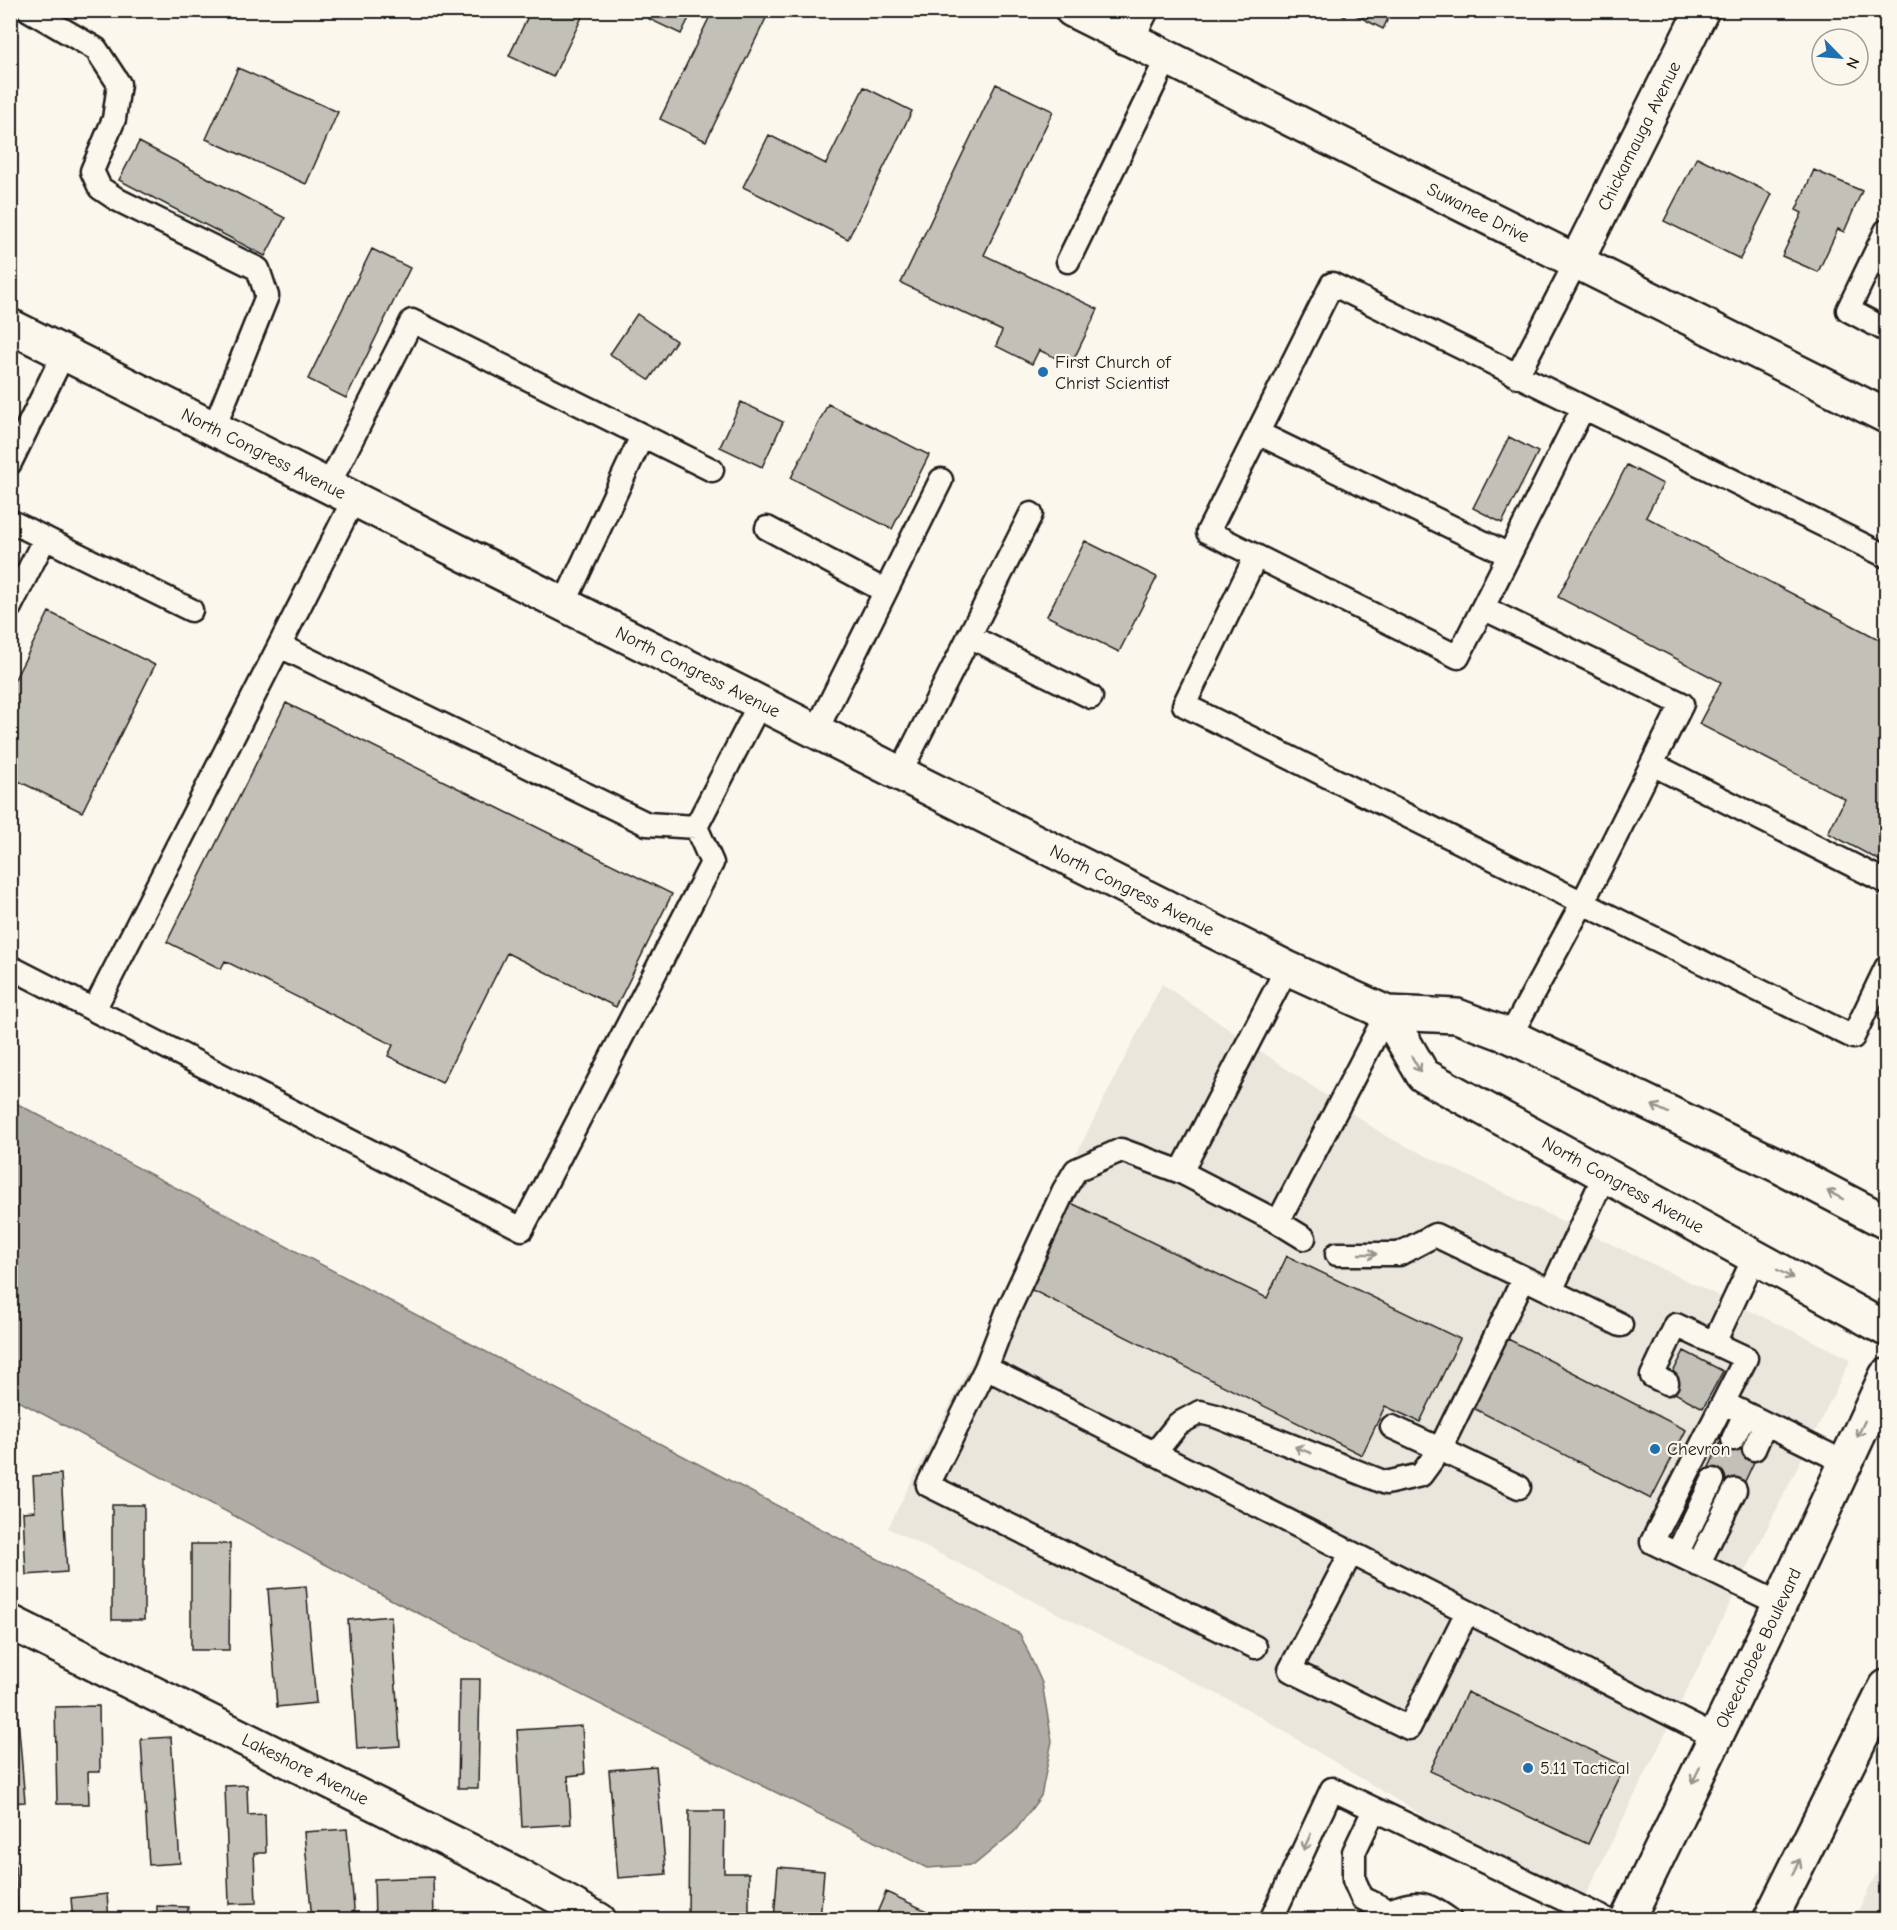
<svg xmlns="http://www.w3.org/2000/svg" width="1897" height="1930" font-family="'Comic Neue',sans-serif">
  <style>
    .built { fill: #eae6dc }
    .water { fill: #afaca5; stroke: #74726e; stroke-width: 1.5 }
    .building { fill: #c3c0b8; stroke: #1c1c1c; stroke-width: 1.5 }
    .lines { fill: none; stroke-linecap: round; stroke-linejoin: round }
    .lane-casing { stroke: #1c1c1c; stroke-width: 27 }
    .street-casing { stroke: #1c1c1c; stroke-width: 38 }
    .secondary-casing { stroke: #1c1c1c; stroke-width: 38 }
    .primary-casing { stroke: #1c1c1c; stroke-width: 38 }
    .lane { stroke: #fbf7ec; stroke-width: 22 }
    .street { stroke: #fbf7ec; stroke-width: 33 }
    .secondary { stroke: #fbf7ec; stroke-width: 33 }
    .primary { stroke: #fbf7ec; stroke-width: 33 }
    .oneway { stroke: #97948e }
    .poi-dot { fill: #1f6fb2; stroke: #fbf7ec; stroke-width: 2 }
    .labels { text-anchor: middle; stroke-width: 4.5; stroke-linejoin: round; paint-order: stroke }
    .street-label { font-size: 18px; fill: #1c1c1c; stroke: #fbf7ec }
    .poi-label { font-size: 18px; fill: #1c1c1c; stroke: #fbf7ec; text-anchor: start }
  </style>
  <rect width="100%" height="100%" fill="#fbf7ec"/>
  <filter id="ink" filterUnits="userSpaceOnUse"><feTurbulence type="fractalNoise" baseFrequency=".0167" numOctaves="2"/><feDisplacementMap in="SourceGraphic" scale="12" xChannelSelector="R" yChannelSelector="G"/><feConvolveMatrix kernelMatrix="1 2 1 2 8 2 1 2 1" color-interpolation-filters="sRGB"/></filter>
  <g filter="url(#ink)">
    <path class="built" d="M1162 984 1387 1137 1851 1359 1578 1910 1249 1710 888 1528Z
      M1886 1855V1919H1854Z"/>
    <path class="water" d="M10 1100 1020 1634 1042 1683 1052 1741 1041 1796 1015 1831 974 1865 927 1868 396 1602 11 1397Z"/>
    <path class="building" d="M531 10 585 11 553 77 509 56Z
      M653 10H693L681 34 649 19Z
      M698 10H770L706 141 660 119 710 16Z
      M1333 10H1392L1383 29 1348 11 1345 17Z
      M238 68 338 112 306 184 206 139Z
      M996 84 1053 111 984 255 1098 309 1071 365 1039 350 1032 364 996 346 1002 331 901 283Z
      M864 87 912 111 848 239 743 187 769 135 826 164Z
      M139 142 285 218 265 256 119 180Z
      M1697 157 1772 194 1740 259 1664 221Z
      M1814 170 1862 191 1844 232 1838 229 1818 272 1782 256 1802 213 1796 210Z
      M372 249 410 268 346 398 308 379Z
      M637 314 676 341 649 380 610 354Z
      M741 402 783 422 762 467 720 447Z
      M828 404 929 455 892 529 791 478Z
      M1509 437 1538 452 1502 523 1473 508Z
      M1627 465 1663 484 1646 517 1886 643V864L1828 833 1845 799 1699 724 1721 682 1558 597Z
      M1085 541 1157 577 1119 652 1047 616Z
      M49 612 155 665 82 812 10 777V689Z
      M286 703 672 894 616 1007 507 953 442 1083 388 1056 393 1045 225 961 221 969 167 942Z
      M1067 1201 1267 1298 1287 1256 1460 1339 1420 1422 1385 1406 1362 1455 1026 1287Z
      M1508 1339 1686 1430 1651 1499 1473 1408Z
      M1684 1351 1723 1371 1703 1408 1665 1388Z
      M1724 1435 1759 1451 1740 1492 1705 1476Z
      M61 1474 67 1572 26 1575 23 1512 35 1511 33 1476Z
      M112 1505H144V1620H112Z
      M191 1544H230L229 1650H191Z
      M306 1586 316 1703 277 1707 268 1589Z
      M391 1616 400 1746 357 1749 348 1620Z
      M10 1656H13L25 1802 10 1803Z
      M460 1679H480L478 1788H458Z
      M1467 1692 1625 1766 1588 1844 1430 1771Z
      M99 1706 100 1772H88L89 1804H57L55 1707Z
      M582 1726 585 1774 568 1776 571 1824 522 1827 517 1730Z
      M171 1737 180 1863 149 1865 141 1739Z
      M656 1766 666 1874 618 1878 609 1770Z
      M247 1785 248 1815 265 1814 266 1853H254L256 1903 229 1904 225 1786Z
      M689 1811H725L724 1873H749V1918L688 1917Z
      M347 1829 355 1920H312L304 1832Z
      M10 1859H15L18 1920H10Z
      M778 1867 824 1871 820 1920H774Z
      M433 1877 434 1920H375L374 1879Z
      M886 1892 927 1911 923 1920H874Z
      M107 1894 109 1920H73L71 1898Z
      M157 1906 188 1907 187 1920H157Z"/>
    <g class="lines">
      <g class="lane-casing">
        <path id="lane" d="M29 10 96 49 119 84 114 119 92 171 100 188 118 200 258 269 267 296 214 428
          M1886 231 1848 310 1886 330
          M1068 261 1167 58
          M1517 376 1576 262
          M1583 408 1458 657 1208 532 1332 284C1517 375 1702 466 1886 556
          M1258 433 1509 555
          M10 463 64 353
          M328 486 412 321 712 470
          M10 521 191 610
          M767 528 885 591
          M1256 556 1184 705 1853 1037 1886 968
          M564 604 642 436
          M10 607 45 538
          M1483 608 1682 704 1652 764
          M969 636 1091 697
          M280 646 647 824 696 827
          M816 731 941 480
          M900 773 1031 514
          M10 967 94 1010 354 499
          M1287 968 1181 1172 1278 1222 1387 1013
          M94 1010 522 1229 712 863 696 827 760 703
          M1510 1036 1583 902 1652 764 1886 882
          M1278 1222 1304 1238
          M1337 1254H1399L1435 1235 1551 1291 1604 1176
          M1754 1258 1714 1343 1746 1358 1652 1542 1780 1604
          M1551 1291 1621 1325
          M986 1368 1007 1313 1064 1190 1076 1170 1121 1150 1181 1172
          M1667 1383 1652 1376 1676 1325 1714 1343
          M1724 1403 1846 1463
          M1392 1427 1440 1449 1524 1278
          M1733 1439 1745 1414
          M1754 1449 1765 1424
          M1154 1454 1178 1424 1200 1412 1216 1416 1386 1483 1421 1475 1440 1449 1519 1487
          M1351 1553 1290 1670 1409 1728 1467 1612
          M1677 1554 1713 1480
          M1698 1565 1735 1490
          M1255 1647 928 1485 986 1368 1715 1737
          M1374 1810 1354 1852V1880L1362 1898 1389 1911C1418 1900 1424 1902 1450 1920
          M1271 1920 1332 1789 1607 1920"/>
      </g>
      <g class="street-casing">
        <g id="street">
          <path id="s1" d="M1072 10 1886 416"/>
          <path d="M1127 38 1141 10"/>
          <path id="s2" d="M1576 262 1702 10"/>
          <path id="s3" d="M10 1622 516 1874 599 1920"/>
        </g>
      </g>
      <g class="secondary-casing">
        <g id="secondary">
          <path id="s4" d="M10 326 1287 968 1387 1013 1457 1016 1510 1036 1779 1166 1886 1222"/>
          <path id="s5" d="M1387 1013 1423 1075 1886 1329"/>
        </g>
      </g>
      <g class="primary-casing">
        <g id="primary">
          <path id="s6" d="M1627 1920 1780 1604 1886 1376"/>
          <path d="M1770 1920 1886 1687"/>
        </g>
      </g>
      <use href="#lane" class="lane"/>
      <use href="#street" class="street"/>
      <use href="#secondary" class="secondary"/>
      <use href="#primary" class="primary"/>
    </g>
    <defs><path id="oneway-shaft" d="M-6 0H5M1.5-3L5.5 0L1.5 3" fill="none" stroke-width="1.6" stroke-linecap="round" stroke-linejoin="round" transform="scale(1.5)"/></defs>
    <g class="oneway">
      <use href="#oneway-shaft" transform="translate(1416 1064) rotate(60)"/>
      <use href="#oneway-shaft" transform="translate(1660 1109) rotate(-155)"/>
      <use href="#oneway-shaft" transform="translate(1835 1195) rotate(-153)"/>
      <use href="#oneway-shaft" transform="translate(1368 1254)"/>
      <use href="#oneway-shaft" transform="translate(1785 1274) rotate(28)"/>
      <use href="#oneway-shaft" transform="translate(1861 1429) rotate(115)"/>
      <use href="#oneway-shaft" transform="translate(1303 1450) rotate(-158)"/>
      <use href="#oneway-shaft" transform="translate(1696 1775) rotate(116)"/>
      <use href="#oneway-shaft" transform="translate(1307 1842) rotate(115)"/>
      <use href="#oneway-shaft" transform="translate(1796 1867) rotate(-63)"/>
    </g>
  </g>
  <g class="poi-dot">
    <circle cx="1043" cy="372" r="6"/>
    <circle cx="1655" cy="1449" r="6"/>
    <circle cx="1528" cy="1768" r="6"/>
  </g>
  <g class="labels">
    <g class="street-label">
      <text dy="6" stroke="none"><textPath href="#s2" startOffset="141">Chickamauga Avenue</textPath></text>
      <text dy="6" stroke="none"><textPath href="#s1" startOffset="454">Suwanee Drive</textPath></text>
      <text dy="6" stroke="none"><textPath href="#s4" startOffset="284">North Congress Avenue</textPath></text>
      <text dy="6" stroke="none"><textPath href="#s4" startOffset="770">North Congress Avenue</textPath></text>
      <text dy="6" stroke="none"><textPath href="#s4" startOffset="1256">North Congress Avenue</textPath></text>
      <text dy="6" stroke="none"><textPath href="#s5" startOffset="300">North Congress Avenue</textPath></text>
      <text dy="6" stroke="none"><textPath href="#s6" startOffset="302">Okeechobee Boulevard</textPath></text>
      <text dy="6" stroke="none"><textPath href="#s3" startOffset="330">Lakeshore Avenue</textPath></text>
    </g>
    <g class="poi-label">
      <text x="1055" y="368">First Church of<tspan x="1055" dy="21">Christ Scientist</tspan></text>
      <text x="1667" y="1455">Chevron</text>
      <text x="1540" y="1774">5.11 Tactical</text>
    </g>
  </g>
  <rect width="1897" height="1930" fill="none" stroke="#fbf7ec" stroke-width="36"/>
  <rect x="18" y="18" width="1861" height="1894" fill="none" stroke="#1c1c1c" stroke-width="2" filter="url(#ink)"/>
  <g transform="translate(1840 57) rotate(115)"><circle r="28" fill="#fbf7ec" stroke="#a29f99" stroke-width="1.5"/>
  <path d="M0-4.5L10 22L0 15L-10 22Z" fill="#1f6fb2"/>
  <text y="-9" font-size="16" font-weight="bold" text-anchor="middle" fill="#1c1c1c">N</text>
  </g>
</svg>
